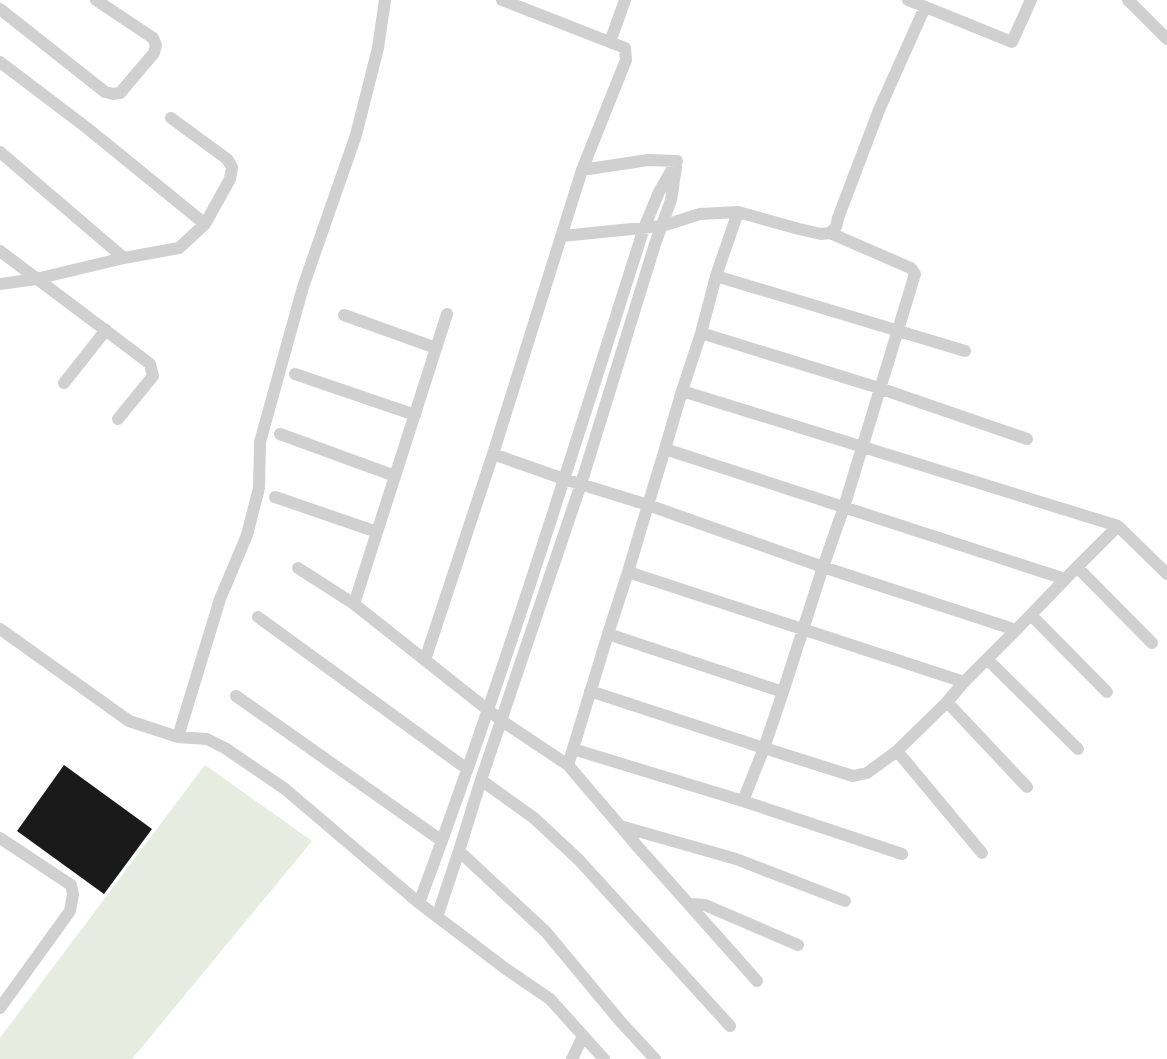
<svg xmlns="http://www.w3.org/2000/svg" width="1167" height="1059" font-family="'IBM Plex Sans',sans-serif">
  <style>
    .green { fill: #e6ecdf }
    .building { fill: #1a1a1a }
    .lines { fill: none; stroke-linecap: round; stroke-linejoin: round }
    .minor { stroke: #d0d0d0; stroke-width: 12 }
  </style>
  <rect width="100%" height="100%" fill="#fff"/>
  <path class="green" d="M205 765 312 841 132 1059H0V1038Z"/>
  <path class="building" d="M64 765 152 829 104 894 17 831Z"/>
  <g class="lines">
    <path class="minor" d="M908 0 1012 42 1031 0
      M1128 0 1167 39
      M0 9 105 92 113 94 120 93 154 53 156 45 153 38 96 0
      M610 42 625 0
      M0 62 87 128 205 224
      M0 152 124 258
      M738 212 716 276 701 333 682 391 665 449 648 505 628 572 608 634 568 765 638 847 757 981
      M562 236 662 226 700 214 738 212 799 229 821 234 830 233 836 227 838 218 879 110 925 7
      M0 251 141 357 150 364 153 376 118 419
      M716 276 965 351
      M0 284 36 279 124 258 179 248 205 224 230 179 232 167 227 159 171 118
      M447 314 354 604 502 721 568 765
      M344 315 436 348
      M701 333 879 388 1027 439
      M295 374 415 415
      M64 383 106 330
      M682 391 1118 526 1167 574
      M280 434 395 476
      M665 449 1065 579
      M493 454 564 479 648 505 823 567 1016 630
      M275 497 377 532
      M1077 567 1152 643
      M298 568 354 604
      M628 572 964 682
      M1031 615 1107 692
      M258 617 467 769
      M0 629 129 721 178 737 207 739 225 748 285 789 419 903 506 969 550 999 604 1059
      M608 634 783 692
      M987 659 1078 749
      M425 660 493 454 582 170 626 60 625 48 502 0
      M590 691 764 748 853 776 867 773 897 751 947 702 964 682 1016 630 1077 567 1118 526
      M236 696 442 841
      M947 702 1027 787
      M178 737 220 599 247 535 259 488 260 442 303 287 356 135 378 48 385 0
      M573 749 743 801 764 748 783 692 823 567 844 507 915 274 911 268 906 266 830 233
      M897 751 982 853
      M481 780 534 818 579 860 730 1026
      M743 801 902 854
      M620 826 736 859 845 901
      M0 838 71 885 73 894 70 911 0 1008
      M459 851 546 932 620 1021 655 1059
      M419 903C502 681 572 454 644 228L659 192 677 161 648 160 582 170
      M689 904 705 905 798 945
      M437 917 459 851 481 780 581 484 655 244 671 200 676 167
      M572 1059 583 1036"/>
  </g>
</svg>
